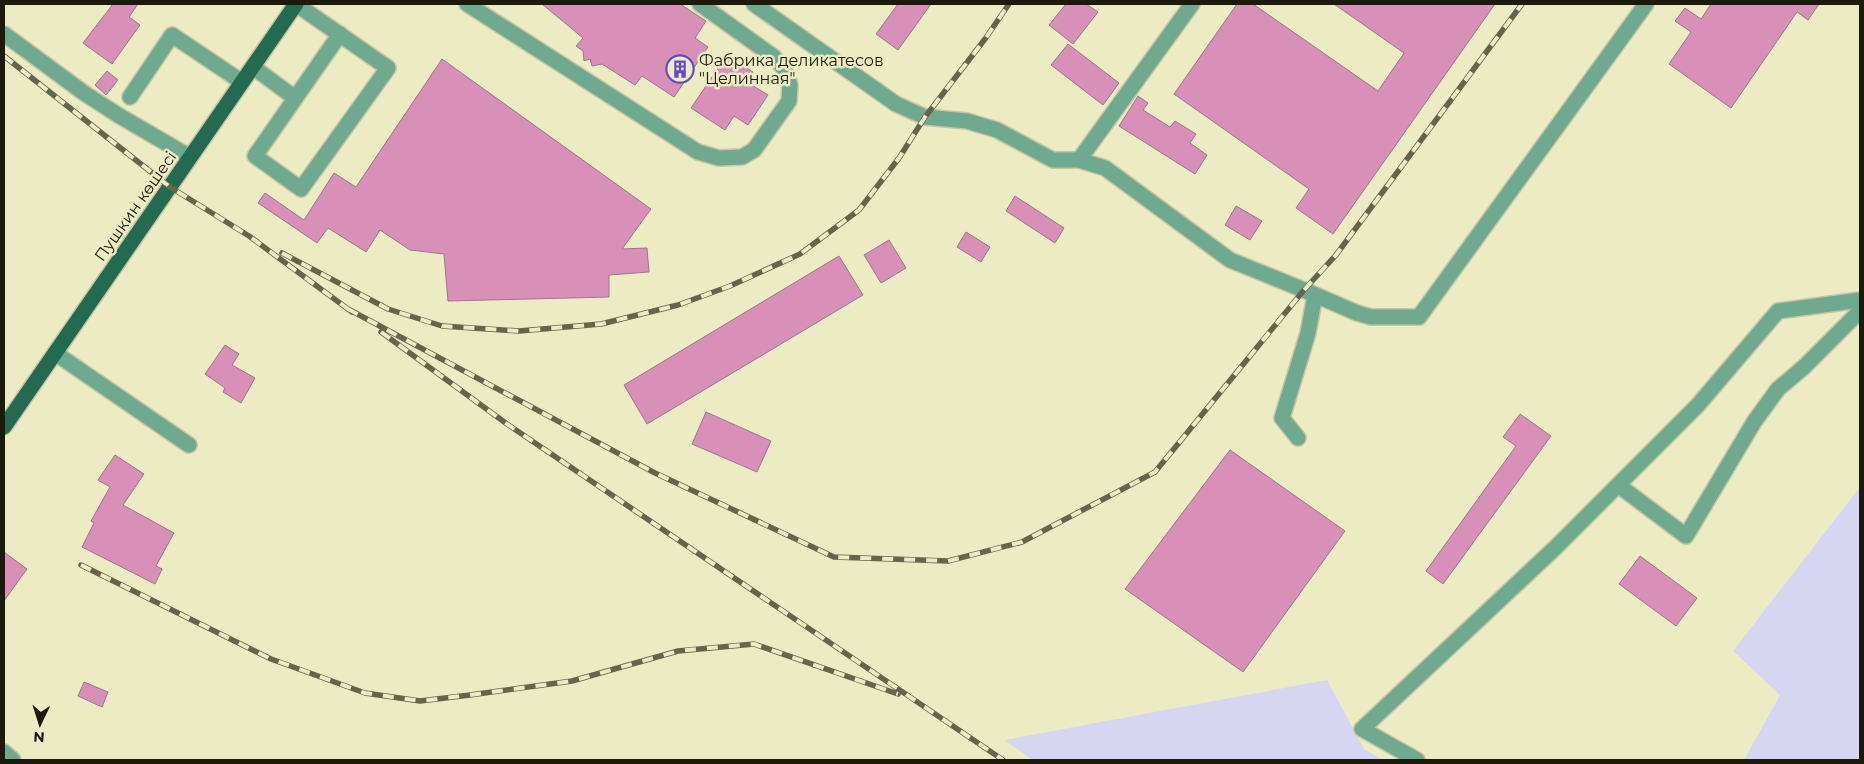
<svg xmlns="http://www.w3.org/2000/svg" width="1864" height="764" font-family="Montserrat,sans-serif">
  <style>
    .green { fill: #d6d6f3 }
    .building { fill: #d88fb8; stroke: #9b778a }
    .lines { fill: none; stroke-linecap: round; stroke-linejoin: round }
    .minor-casing { stroke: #c7c5a3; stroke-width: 18 }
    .major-casing { stroke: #c7c5a3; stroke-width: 18 }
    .minor { stroke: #6faa90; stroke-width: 15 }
    .major { stroke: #246a50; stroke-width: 15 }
    .rail-casing { stroke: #65644d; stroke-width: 5.5 }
    .rail { stroke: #edebc4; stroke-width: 4; stroke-dasharray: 11; stroke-linecap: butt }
    .labels { text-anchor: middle; stroke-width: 5; stroke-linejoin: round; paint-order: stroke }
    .poi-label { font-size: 16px; fill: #1b1a0c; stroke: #edebc4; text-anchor: start }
    .street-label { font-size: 16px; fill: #1b1a0c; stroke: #edebc4 }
  </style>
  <rect width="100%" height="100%" fill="#edebc4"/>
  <path class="green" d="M1860 487V760H1744L1780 695 1733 651Z
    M1327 680 1364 749 1383 760H1033L1004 740Z"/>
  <path class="building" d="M113 4H138L129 17 140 25 112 64 83 43Z
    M542 4H680L706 21 695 38 708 47 674 97 642 76 635 85 602 64 592 66 590 59 584 61 583 51 576 46 583 38Z
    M898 4H931L898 50 876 34Z
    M1066 4H1086L1098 12 1073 44 1049 25Z
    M1237 4H1253L1378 91 1404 53 1334 4H1495L1333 234 1296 208 1309 189 1174 94Z
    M1711 4H1819L1808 20 1797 12 1731 108 1669 64 1691 32 1675 21 1685 8 1701 19Z
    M1068 44 1119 83 1103 105 1051 65Z
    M727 55 753 72 747 82 768 95 748 125 734 116 725 130 691 108Z
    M442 59 651 209 622 249 647 248 649 272 609 275V297L448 301 444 254 410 250 380 230 366 252 328 228 317 243 258 203 265 193 304 220 334 173 356 187Z
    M107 71 118 80 106 95 95 85Z
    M1138 96 1148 103 1143 110 1170 127 1175 121 1196 134 1190 143 1207 155 1195 174 1119 126Z
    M1015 196 1064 228 1055 243 1006 211Z
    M1236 206 1262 221 1250 240 1225 225Z
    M966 232 990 247 981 262 957 247Z
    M889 240 906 268 881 283 864 255Z
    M839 256 863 295 647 424 624 385Z
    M225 345 239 354 232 365 255 378 241 403 223 392 225 388 205 374Z
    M706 412 771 441 757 472 692 444Z
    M1520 414 1551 436 1443 584 1426 571 1516 446 1503 437Z
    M1230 450 1345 531 1243 672 1125 589Z
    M115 455 144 474 123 505 174 533 156 566 162 569 155 584 82 547 94 523 91 521 110 487 98 480Z
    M4 552 27 569 4 601Z
    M1640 556 1697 598 1676 626 1619 584Z
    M84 682 108 692 102 707 78 696Z"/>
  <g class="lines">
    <g class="minor-casing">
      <path id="minor" d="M296 4 388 68 301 189 255 156 340 34
        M467 4 698 152 719 158 742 157 754 150 789 101 790 85 785 70 774 57 700 4
        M754 4 896 104 925 117 967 121 997 130 1053 160H1079L1192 4
        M4 34 84 93 118 115 190 157
        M253 67 295 98
        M130 97 172 35 242 82
        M1079 160 1105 168 1230 260 1304 290 1357 313 1371 317H1419L1646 4
        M55 353 189 445
        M1298 438 1282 418 1308 333 1315 295
        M1618 485 1686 536 1754 422 1778 389 1804 367 1860 311
        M4 752 13 760
        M1417 760 1362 729 1555 548 1698 405 1778 311 1860 300"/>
    </g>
    <g class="major-casing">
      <path id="major" d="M4 427 296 4"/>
    </g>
    <use href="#minor" class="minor"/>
    <use href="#major" class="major"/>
    <g class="rail-casing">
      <path id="rail" d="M4 56 170 187 249 236 352 312
        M282 253 388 309 442 326 519 331 601 324 678 305 730 286 800 254 859 210 899 158 925 117 985 39 1009 4
        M348 309 655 473 834 557 948 561 1022 542 1155 472 1304 290 1336 255 1522 4
        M381 332 507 424 1003 760
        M81 565 271 659 365 693 420 701 470 695 572 681 678 651 754 644 898 694"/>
    </g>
    <use href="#rail" class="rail"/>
  </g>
  <defs>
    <g id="building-ring" transform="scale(1.4375)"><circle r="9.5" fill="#edebc4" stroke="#604dc6" stroke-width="1.5"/><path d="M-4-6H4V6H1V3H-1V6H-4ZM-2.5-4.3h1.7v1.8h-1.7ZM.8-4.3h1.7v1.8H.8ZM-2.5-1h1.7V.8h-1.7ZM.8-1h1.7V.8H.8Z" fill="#604dc6"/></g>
  </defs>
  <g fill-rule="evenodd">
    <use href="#building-ring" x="680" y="69"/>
  </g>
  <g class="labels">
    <g class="poi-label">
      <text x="699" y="66">Фабрика деликатесов<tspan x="699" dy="18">"Целинная"</tspan></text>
    </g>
    <g class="street-label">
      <text transform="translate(135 206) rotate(-55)" y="6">Пушкин көшесі</text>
    </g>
  </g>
  <rect width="1864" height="764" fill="none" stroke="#1b1a0c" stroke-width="10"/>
  <g transform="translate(40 724) rotate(184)" stroke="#edebc4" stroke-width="4" paint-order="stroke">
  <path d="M0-4L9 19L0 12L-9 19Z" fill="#1b1a0c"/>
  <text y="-8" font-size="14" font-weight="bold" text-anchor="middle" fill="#1b1a0c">N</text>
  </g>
</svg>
